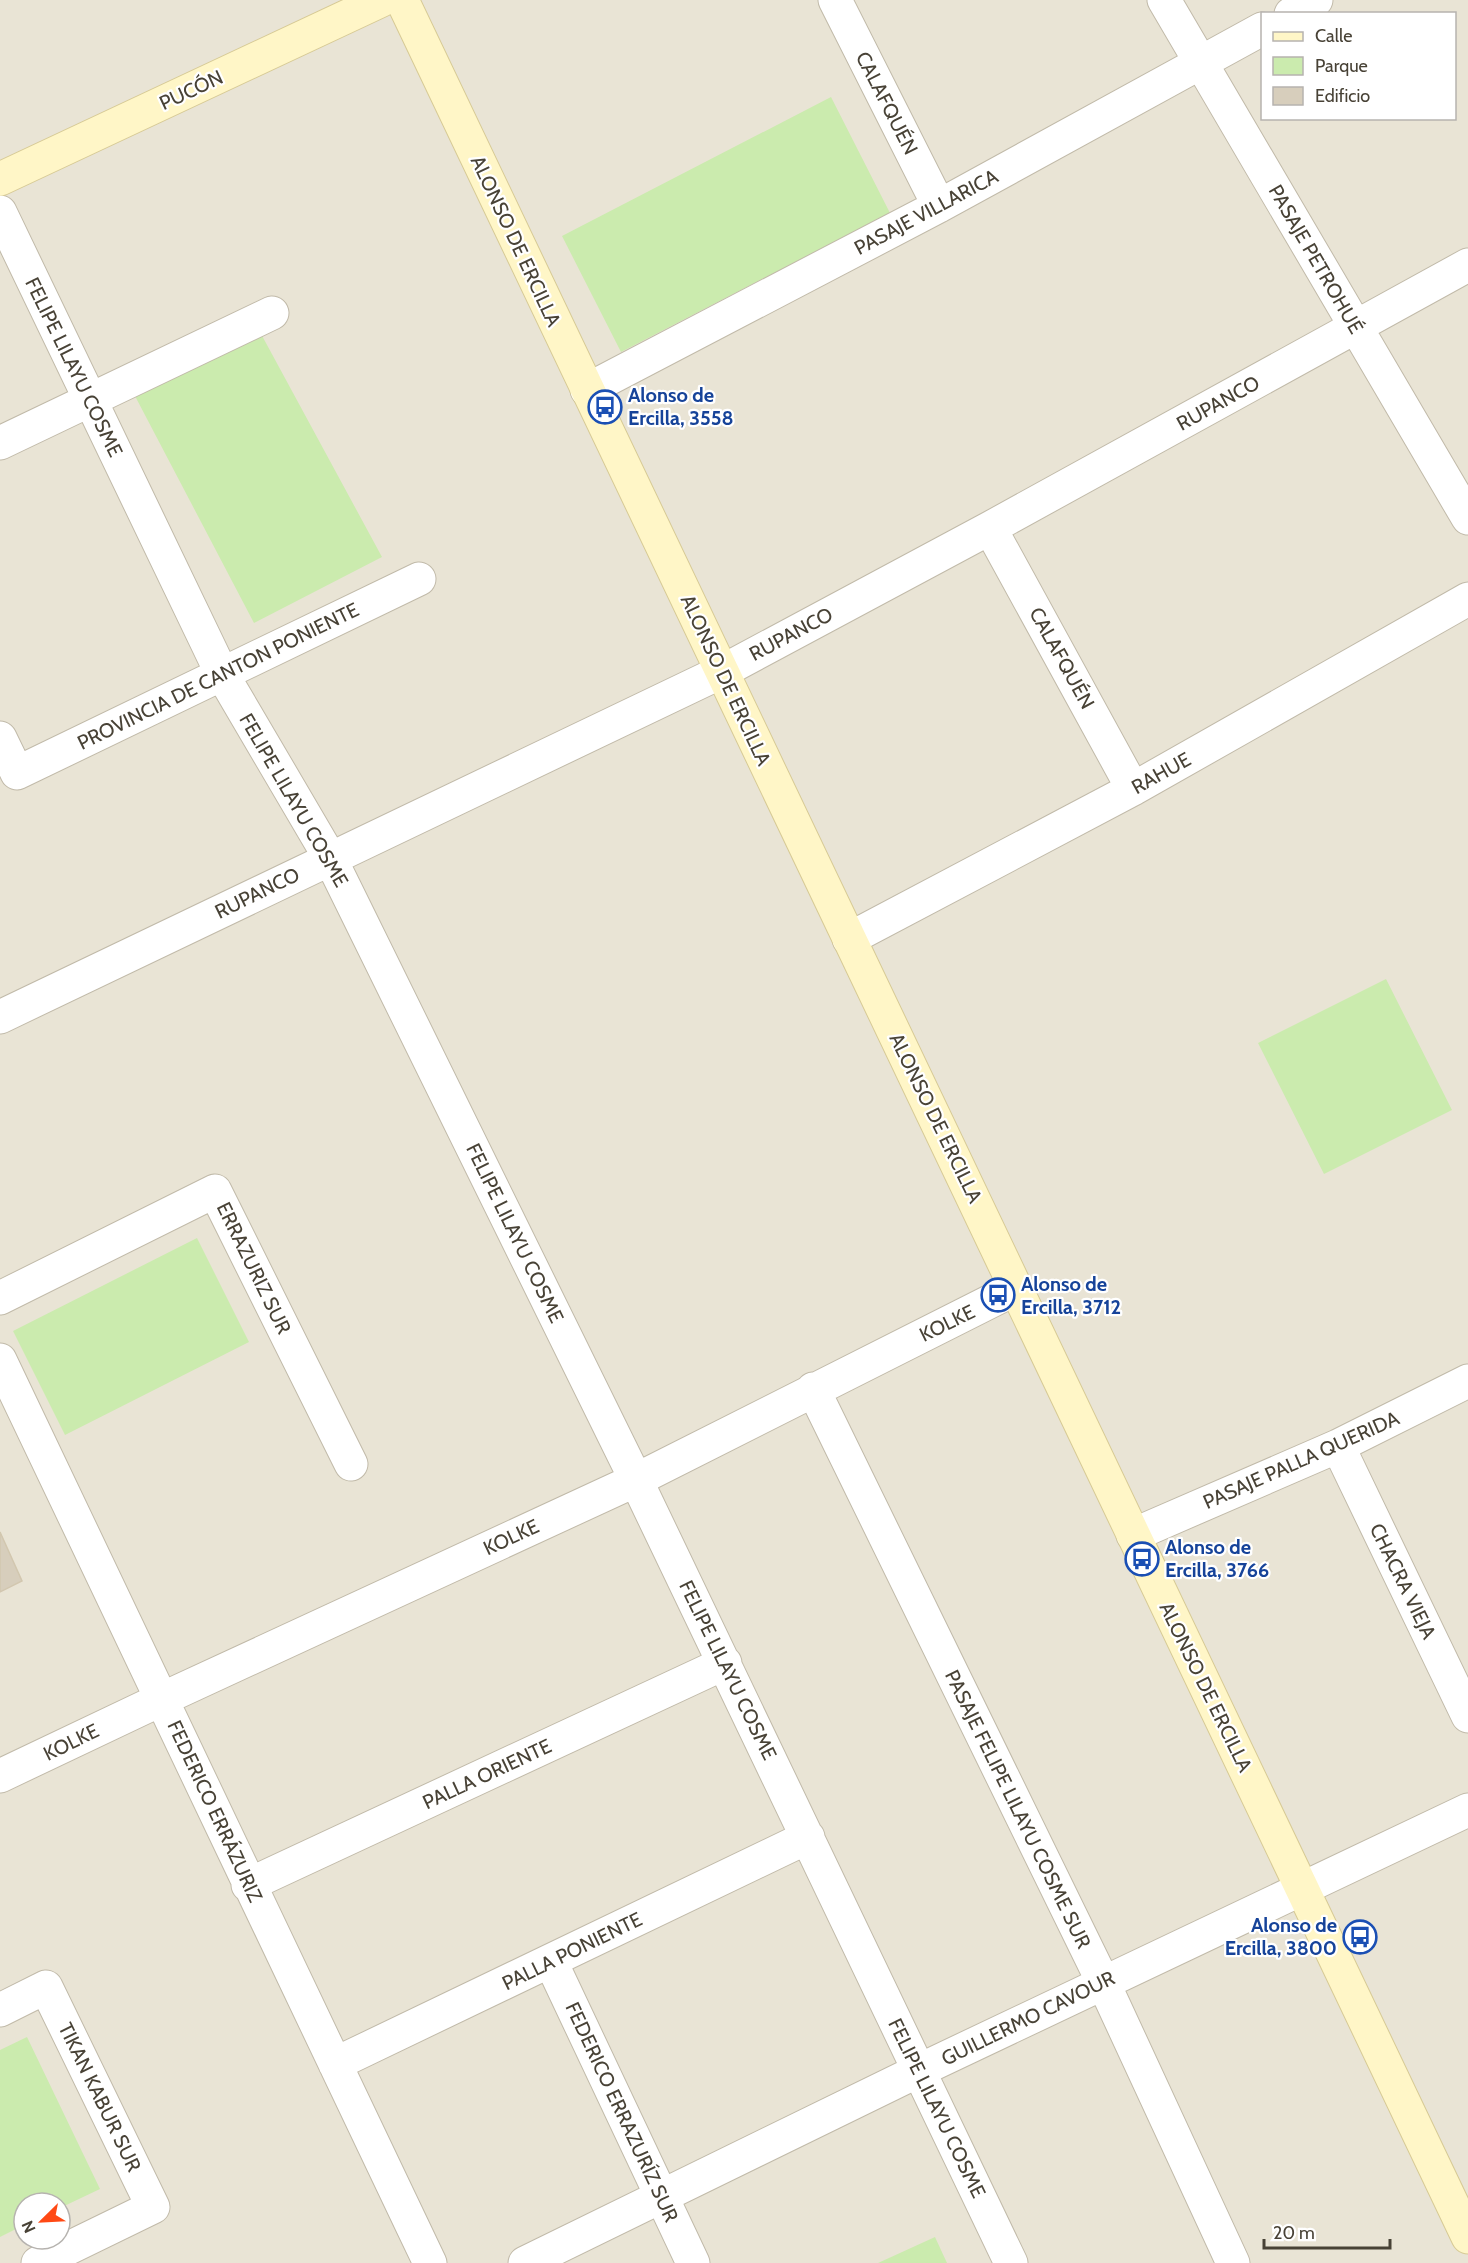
<svg xmlns="http://www.w3.org/2000/svg" width="1468" height="2263" font-family="Cabin,sans-serif">
  <style>
    .residential { fill: #e9e4d5; fill-rule: evenodd }
    .green { fill: #cbebae }
    .building { fill: #d7cebc; stroke: #d2c7af; stroke-width: 1.5 }
    .lines { fill: none; stroke-linecap: round; stroke-linejoin: round }
    .street-casing { stroke: #c1baa9; stroke-width: 35 }
    .secondary-casing { stroke: #d7ca95; stroke-width: 35 }
    .street { stroke: #fff; stroke-width: 33 }
    .secondary { stroke: #fff6c7; stroke-width: 33 }
    .labels { text-anchor: middle; stroke-width: 4.5; stroke-linejoin: round; paint-order: stroke }
    .street-label { font-size: 20px; fill: #484236; stroke: #fff }
    .transit-label { font-size: 20px; font-weight: bold; fill: #164399; stroke: #fff; text-anchor: start }
  </style>
  <rect width="100%" height="100%" fill="#f5f2e7"/>
  <path class="residential" d="M0 0H1468V2263H0ZM1262 14H1454V118H1262ZM24 2203H60V2239H24Z"/>
  <path class="green" d="M831 97 890 213 621 352 562 236Z
    M260 332 382 557 254 623 135 396Z
    M1386 979 1452 1110 1324 1174 1258 1043Z
    M197 1238 249 1342 65 1435 13 1331Z
    M27 2037 100 2189 60 2208V2203H24V2225L0 2237V2050Z
    M935 2237 947 2263H878Z"/>
  <path class="building" d="M0 1532 22 1581 0 1592Z"/>
  <g class="lines">
    <g class="street-casing">
      <path id="street" d="M835 0 939 206
        M1164 0 1468 518
        M1291 14 1316 0
        M0 212 222 674 330 858 636 1480 1011 2263
        M587 390 939 206 1262 29
        M0 443 272 313
        M990 528 1133 789
        M0 738 17 773 419 579
        M849 939 1133 789 1468 599
        M0 1017 723 671 990 528 1468 265
        M0 1298 215 1191 351 1464
        M0 1360C144 1660 286 1962 430 2263
        M813 1389 1103 1982 1233 2263
        M1338 1446 1468 1716
        M1133 1535 1338 1446 1468 1381
        M0 1776 162 1699 636 1480 1017 1288
        M248 1885 725 1663
        M551 1962 693 2263
        M0 2010 46 1987 153 2207 38 2263
        M335 2064 808 1837
        M525 2263 918 2071 1468 1810"/>
    </g>
    <g class="secondary-casing">
      <path id="secondary" d="M402 0 1468 2237
        M0 179 382 0"/>
    </g>
    <use href="#street" class="street"/>
    <use href="#secondary" class="secondary"/>
  </g>
  <defs>
    <g id="bus-ring" transform="scale(1.725)"><circle r="9.5" fill="#fff" stroke="#1a4fb4" stroke-width="1.5"/><path d="M-5-6H5V4H4V6H2V4H-2V6H-4V4H-5ZM-3.5-4V0h7V-4ZM-3.5 1.2v1.5H-2V1.2ZM2 1.2v1.5H3.5V1.2Z" fill="#1a4fb4"/></g>
  </defs>
  <g fill-rule="evenodd">
    <use href="#bus-ring" x="605" y="407"/>
    <use href="#bus-ring" x="998" y="1295"/>
    <use href="#bus-ring" x="1142" y="1559"/>
    <use href="#bus-ring" x="1360" y="1937"/>
  </g>
  <g class="labels">
    <g class="street-label">
      <text transform="translate(191 90) rotate(-25)" y="7">PUCÓN</text>
      <text transform="translate(887 103) rotate(63)" y="7">CALAFQUÉN</text>
      <text transform="translate(926 212) rotate(-28)" y="7">PASAJE VILLARICA</text>
      <text transform="translate(516 241) rotate(65)" y="7">ALONSO DE ERCILLA</text>
      <text transform="translate(1316 259) rotate(60)" y="7">PASAJE PETROHUÉ</text>
      <text transform="translate(74 367) rotate(64)" y="7">FELIPE LILAYU COSME</text>
      <text transform="translate(1218 403) rotate(-29)" y="7">RUPANCO</text>
      <text transform="translate(791 634) rotate(-28)" y="7">RUPANCO</text>
      <text transform="translate(1062 658) rotate(61)" y="7">CALAFQUÉN</text>
      <text transform="translate(218 676) rotate(-26)" y="7">PROVINCIA DE CANTON PONIENTE</text>
      <text transform="translate(726 680) rotate(65)" y="7">ALONSO DE ERCILLA</text>
      <text transform="translate(1161 773) rotate(-29)" y="7">RAHUE</text>
      <text transform="translate(294 800) rotate(60)" y="7">FELIPE LILAYU COSME</text>
      <text transform="translate(257 893) rotate(-26)" y="7">RUPANCO</text>
      <text transform="translate(936 1118) rotate(64)" y="7">ALONSO DE ERCILLA</text>
      <text transform="translate(515 1233) rotate(64)" y="7">FELIPE LILAYU COSME</text>
      <text transform="translate(254 1268) rotate(64)" y="7">ERRAZURIZ SUR</text>
      <text transform="translate(947 1323) rotate(-26)" y="7">KOLKE</text>
      <text transform="translate(1301 1460) rotate(-24)" y="7">PASAJE PALLA QUERIDA</text>
      <text transform="translate(511 1537) rotate(-25)" y="7">KOLKE</text>
      <text transform="translate(1403 1581) rotate(64)" y="7">CHACRA VIEJA</text>
      <text transform="translate(728 1670) rotate(64)" y="7">FELIPE LILAYU COSME</text>
      <text transform="translate(1206 1687) rotate(64)" y="7">ALONSO DE ERCILLA</text>
      <text transform="translate(71 1742) rotate(-26)" y="7">KOLKE</text>
      <text transform="translate(487 1774) rotate(-25)" y="7">PALLA ORIENTE</text>
      <text transform="translate(1018 1809) rotate(64)" y="7">PASAJE FELIPE LILAYU COSME SUR</text>
      <text transform="translate(215 1811) rotate(65)" y="7">FEDERICO ERRÁZURIZ</text>
      <text transform="translate(572 1951) rotate(-26)" y="7">PALLA PONIENTE</text>
      <text transform="translate(1028 2018) rotate(-26)" y="7">GUILLERMO CAVOUR</text>
      <text transform="translate(100 2097) rotate(64)" y="7">TIKAN KABUR SUR</text>
      <text transform="translate(937 2108) rotate(64)" y="7">FELIPE LILAYU COSME</text>
      <text transform="translate(622 2112) rotate(65)" y="7">FEDERICO ERRAZURÍZ SUR</text>
    </g>
    <g class="transit-label">
      <text x="628" y="402">Alonso de<tspan x="628" dy="23">Ercilla, 3558</tspan></text>
      <text x="1021" y="1291">Alonso de<tspan x="1021" dy="23">Ercilla, 3712</tspan></text>
      <text x="1165" y="1554">Alonso de<tspan x="1165" dy="23">Ercilla, 3766</tspan></text>
      <text x="1337" y="1932" text-anchor="end">Alonso de<tspan x="1337" dy="23">Ercilla, 3800</tspan></text>
    </g>
  </g>
  <rect x="1261" y="12" width="195" height="108" fill="#ffffff" stroke="#b6b3af" stroke-width="1.5"/>
  <rect x="1273" y="32" width="30" height="9" fill="#fff6c7" stroke="#b6b3af" stroke-width="1.5"/>
  <text x="1315" y="42" font-size="18" fill="#484236">Calle</text>
  <rect x="1273" y="57" width="30" height="18" fill="#cbebae" stroke="#b6b3af" stroke-width="1.5"/>
  <text x="1315" y="72" font-size="18" fill="#484236">Parque</text>
  <rect x="1273" y="87" width="30" height="18" fill="#d7cebc" stroke="#b6b3af" stroke-width="1.5"/>
  <text x="1315" y="102" font-size="18" fill="#484236">Edificio</text>
  <g transform="translate(42 2221) rotate(246)"><circle r="28" fill="#ffffff" stroke="#b6b3af" stroke-width="1.5"/>
  <path d="M0-4.5L10 22L0 15L-10 22Z" fill="#ff4914"/>
  <text y="-9" font-size="16" font-weight="bold" text-anchor="middle" fill="#484236">N</text>
  </g>
  <path d="M1264 2239v9h126v-9" fill="none" stroke="#484236" stroke-width="3"/>
  <text x="1273" y="2239" font-size="18" fill="#484236" stroke="#ffffff" stroke-width="4.5" paint-order="stroke">20 m</text>
</svg>
